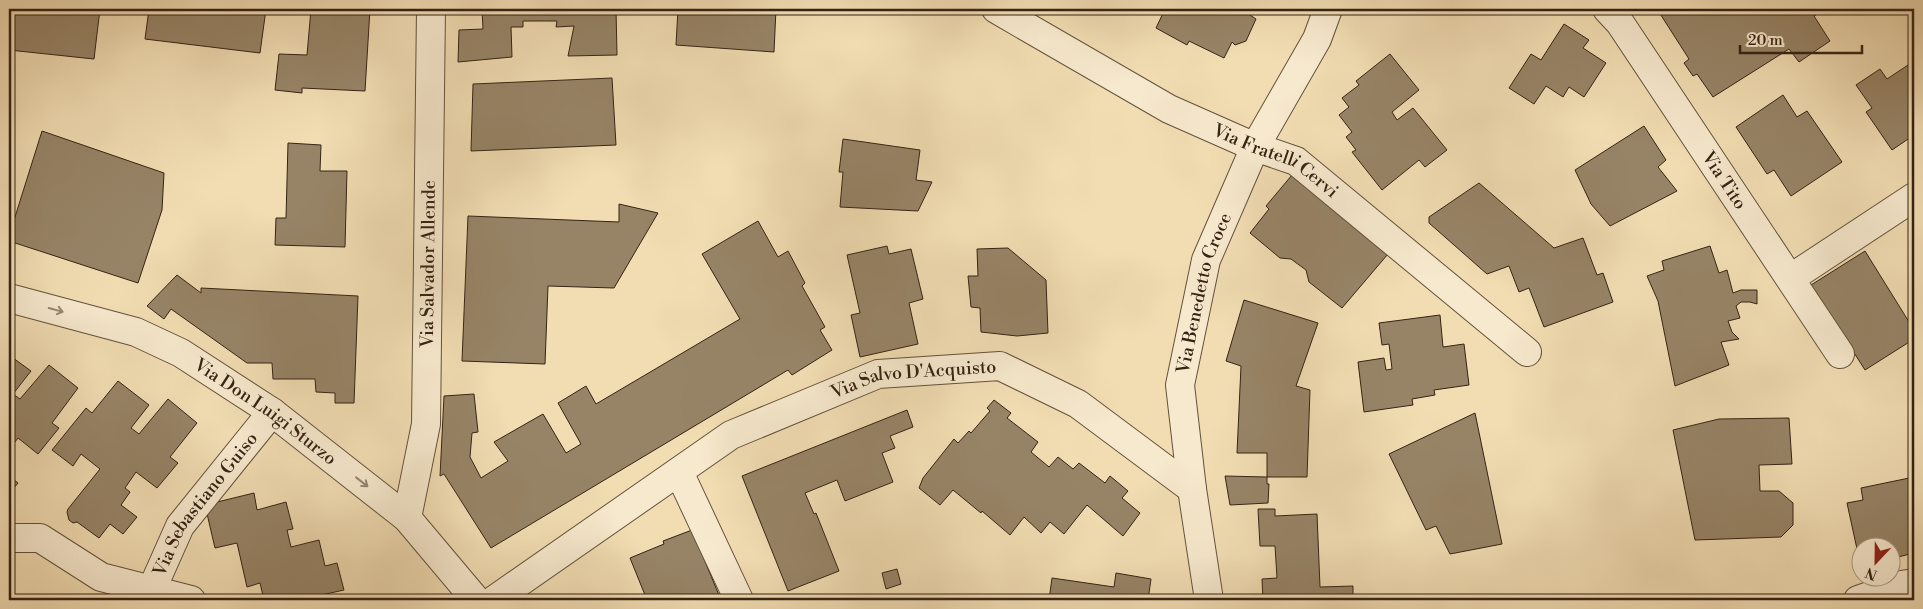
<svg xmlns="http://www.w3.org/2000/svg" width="1923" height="609" font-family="'Libre Bodoni',serif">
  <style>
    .building { fill: #978467; stroke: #352314 }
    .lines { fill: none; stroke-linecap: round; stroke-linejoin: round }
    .street-casing { stroke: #64523c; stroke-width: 30 }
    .street { stroke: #f7e9ce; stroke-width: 28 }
    .oneway { stroke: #968671 }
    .labels { text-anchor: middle; stroke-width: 5; stroke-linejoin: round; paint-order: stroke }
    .street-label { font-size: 18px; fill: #352314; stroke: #f7e9ce }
  </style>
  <rect width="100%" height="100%" fill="#f2ddb3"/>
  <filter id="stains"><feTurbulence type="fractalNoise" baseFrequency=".004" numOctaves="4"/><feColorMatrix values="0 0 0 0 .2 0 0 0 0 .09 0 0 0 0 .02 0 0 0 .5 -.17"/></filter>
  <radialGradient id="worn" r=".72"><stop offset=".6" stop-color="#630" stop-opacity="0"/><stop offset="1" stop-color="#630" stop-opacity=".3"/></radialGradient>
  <path class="building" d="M9 9H100L94 59 9 50Z
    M149 9H266L260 53 145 39Z
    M311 9H370L365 91 302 88V93L275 90 279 54 307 55Z
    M482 9H616L617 55 568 56 574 26 556 27 557 21H523V27H511L512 57 458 62 459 30 483 29Z
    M678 9H776L774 52 676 45Z
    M1165 9 1173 12 1175 9H1248L1247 13 1256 19 1246 41 1235 45 1232 42 1224 58 1189 41 1187 45 1156 28Z
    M1657 9H1825L1814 16 1830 41 1799 62 1789 49 1713 97 1697 74 1693 76 1684 63 1689 59Z
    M1564 24 1589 40 1583 48 1606 63 1584 97 1569 87 1563 97 1546 86 1534 104 1509 88 1531 54 1541 60Z
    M1390 54 1419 90 1392 112 1397 120 1413 108 1447 150 1425 167 1419 160 1382 190 1352 152 1356 150 1346 137 1352 132 1339 115 1349 107 1342 98 1359 85 1356 81Z
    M1914 61V135L1892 150 1866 112 1872 108 1856 85 1880 69 1887 79Z
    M612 78 616 145 471 151 473 84Z
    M1783 95 1797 117 1807 111 1842 162 1791 196 1774 170 1767 174 1736 127Z
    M1644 126 1666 160 1658 167 1677 191 1610 226 1591 204 1575 170Z
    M42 131 164 173 162 210 138 283 9 241V236Z
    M843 139 920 150 916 180 932 182 918 211 840 207 843 172H839Z
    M288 143 321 145 320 171H347L345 247 275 245 276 218H286Z
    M1292 175 1388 254 1342 308 1309 282 1306 270 1291 259 1280 258 1250 233 1269 209 1266 206Z
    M1479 183 1554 248 1583 238 1597 275 1603 273 1613 302 1544 327 1529 288 1519 292 1509 266 1487 274 1429 223V217Z
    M619 204 658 213 614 288 548 286 545 364 462 361 468 216 619 222Z
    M758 221 778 257 788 251 805 283 802 286 825 327 820 330 832 350 792 375 788 370 491 548 444 474 440 476 444 396 474 394 478 432 472 433 470 457 481 478 508 461 494 442 543 414 566 453 581 444 558 403 586 386 596 404 740 319 702 254Z
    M887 246 889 254 911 249 923 299 909 303 918 344 860 357 851 315 860 313 847 255Z
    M1710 246 1719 273 1727 270 1733 293 1741 290H1757V304L1750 302H1741L1736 306 1740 318 1728 321 1732 332 1739 339 1721 342 1729 365 1675 386 1658 301 1647 276 1664 270 1662 261Z
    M1008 248 1046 280 1048 333 1017 336 981 332 980 308 971 307 968 276H978L977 249Z
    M1865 251 1914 330V339L1865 370 1811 285Z
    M177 275 201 293V288L358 296 354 403H335V393L316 392 315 379H273L272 363H247L171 309 164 319 147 306Z
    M1244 300 1318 323 1296 386 1310 390 1307 477H1267V453H1237L1241 366 1226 361Z
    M1440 315 1443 347 1464 344 1469 385 1434 390 1435 395 1412 399 1413 405 1364 412 1358 362 1384 358 1386 370 1392 369 1389 344 1382 345 1379 323Z
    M9 355 31 371 13 394 20 399 49 365 78 388 52 423 59 428 38 454 18 438 9 450Z
    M118 381 149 405 131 428 139 434 168 399 197 423 170 457 178 463 157 488 136 472 125 488 130 492 121 505 137 517 123 534 110 524 99 538 77 522 73 523 69 520 67 512 68 509 100 469 81 454 73 466 52 450 86 408 92 413Z
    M994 400 1011 413 1007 418 1038 442 1031 452 1049 467 1058 457 1073 469 1079 463 1105 483 1110 476 1128 491 1122 498 1140 513 1123 536 1087 505 1064 534 1050 522 1041 533 1024 517 1010 535 982 511 981 513 953 490 940 505 919 488 923 478 954 439 958 443 969 431 971 433 990 411 987 408Z
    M907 410 913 427 890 436 895 448 882 453 893 482 845 501 837 480 805 493 814 514 816 513 839 571 788 591 742 476Z
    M1475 413 1502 544 1450 554 1436 526 1426 530 1389 454Z
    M1789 418 1792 464 1759 465 1760 491H1779L1793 503V525L1781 537 1695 540 1673 430 1719 419Z
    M9 476 18 483 9 494Z
    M1225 476 1267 477V484H1269L1268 503 1230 505Z
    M1914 477V553L1890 559V546H1860L1857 549 1847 503 1863 500 1861 488Z
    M254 493 257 510 286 502 293 529 287 530 291 547 319 540 325 566 337 563 344 590 317 596 318 600H264L260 583 247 587 237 543 215 548 205 505Z
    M1258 509H1275V516L1317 514 1320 587 1353 586V600H1263L1262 579 1277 578 1275 546H1260Z
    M692 530 721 600H647L630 558 664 544 663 541Z
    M897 569 901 584 886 589 882 573Z
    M1116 573 1151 579 1148 600H1049L1052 578 1114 587Z"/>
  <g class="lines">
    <g class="street-casing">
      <g id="street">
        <path id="s1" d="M996 9 1169 109 1255 147 1296 161 1527 352"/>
        <path id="s2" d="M1607 9 1620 23 1840 354"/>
        <path d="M1791 278 1914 197"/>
        <path id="s3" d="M9 298 136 332 181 353 272 412 407 518 476 600"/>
        <path d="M679 472 739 600"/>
        <path id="s4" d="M407 518 426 424 431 9"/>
        <path d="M9 538H40L101 577 191 600"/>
        <path id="s5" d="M150 600 152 589 180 526 272 412"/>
        <path id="s6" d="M494 600 731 435 878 374 1000 366 1078 404 1192 489"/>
        <path id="s7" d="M1209 600 1192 489 1180 385 1206 260 1255 147 1317 39 1328 9"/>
        <path d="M1858 600 1901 585 1914 583"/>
      </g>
    </g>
    <use href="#street" class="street"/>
  </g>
  <defs><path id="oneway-shaft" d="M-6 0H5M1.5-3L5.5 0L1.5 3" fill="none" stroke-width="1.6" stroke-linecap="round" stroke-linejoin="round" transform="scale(1.25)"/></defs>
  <g class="oneway">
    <use href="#oneway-shaft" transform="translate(56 310) rotate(15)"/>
    <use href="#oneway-shaft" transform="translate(362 482) rotate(38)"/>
  </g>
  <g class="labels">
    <g class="street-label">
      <text dy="6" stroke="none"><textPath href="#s1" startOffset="319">Via Fratelli Cervi</textPath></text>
      <text dy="6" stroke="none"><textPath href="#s2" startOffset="208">Via Tito</textPath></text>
      <text dy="6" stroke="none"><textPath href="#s4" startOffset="256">Via Salvador Allende</textPath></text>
      <text dy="6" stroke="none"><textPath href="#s7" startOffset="312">Via Benedetto Croce</textPath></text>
      <text dy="6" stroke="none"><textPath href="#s6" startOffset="482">Via Salvo D'Acquisto</textPath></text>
      <text dy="6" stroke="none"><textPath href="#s3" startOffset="284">Via Don Luigi Sturzo</textPath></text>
      <text dy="6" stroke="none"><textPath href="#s5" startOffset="112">Via Sebastiano Guiso</textPath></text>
    </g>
  </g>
  <rect width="1923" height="609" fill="none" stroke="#f2ddb3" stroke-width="30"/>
  <rect x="10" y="10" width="1903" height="589" fill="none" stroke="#352314" stroke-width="2.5"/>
  <rect x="15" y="15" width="1893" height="579" fill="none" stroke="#352314"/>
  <g transform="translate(1876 562) rotate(202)"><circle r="24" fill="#f7e9ce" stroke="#a99a84"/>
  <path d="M0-4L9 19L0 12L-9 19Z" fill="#8f2418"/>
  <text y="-8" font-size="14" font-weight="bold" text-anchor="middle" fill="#352314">N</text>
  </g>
  <path d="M1740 45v8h122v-8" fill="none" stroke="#352314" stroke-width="2.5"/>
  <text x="1748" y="45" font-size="15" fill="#352314" stroke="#f7e9ce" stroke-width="4" paint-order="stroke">20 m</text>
  <rect width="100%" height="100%" filter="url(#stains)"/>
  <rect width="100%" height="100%" fill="url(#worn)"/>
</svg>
